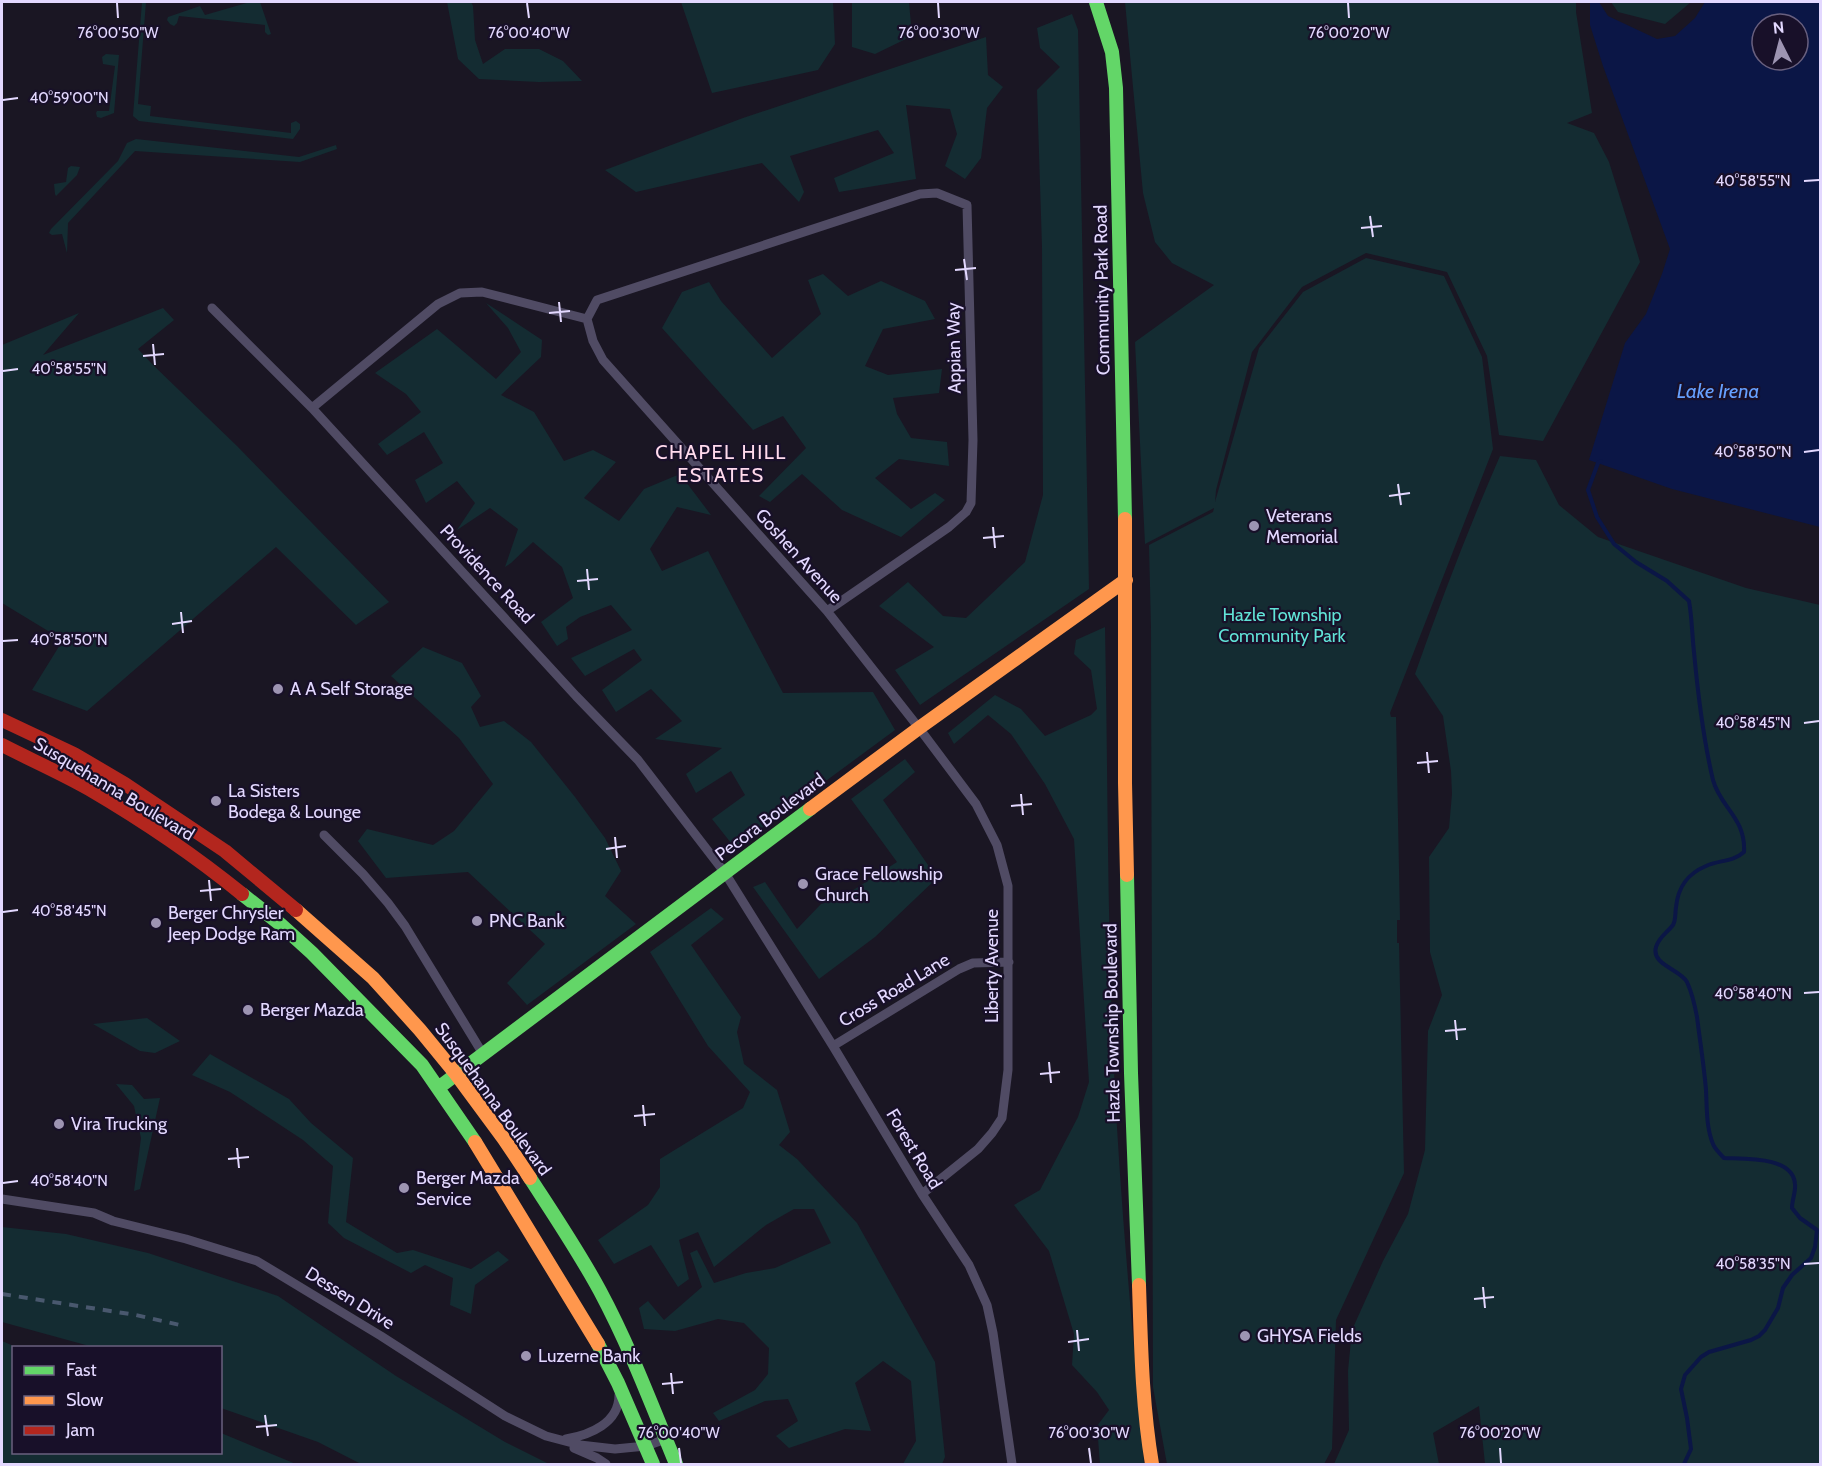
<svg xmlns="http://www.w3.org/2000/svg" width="1822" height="1466" font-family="Cabin,sans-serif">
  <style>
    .green { fill: #142c32 }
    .water { fill: #0b1646; fill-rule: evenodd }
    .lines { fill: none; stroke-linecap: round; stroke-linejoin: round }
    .stream { stroke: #0b1646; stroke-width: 4 }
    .street { stroke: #504b64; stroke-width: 9 }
    .fast { stroke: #63d668; stroke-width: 14 }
    .slow { stroke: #ff974d; stroke-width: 14 }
    .jam { stroke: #b3261e; stroke-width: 14 }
    .rail { stroke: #49586e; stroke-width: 4; stroke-dasharray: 9 8; stroke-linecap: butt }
    .ticks { fill: none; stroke: #e3d8ff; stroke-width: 2 }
    .poi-dot { fill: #9d94b2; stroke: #181029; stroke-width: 2 }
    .labels { text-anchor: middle; stroke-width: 4.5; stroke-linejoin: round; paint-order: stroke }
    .street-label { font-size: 18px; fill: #e3d8ff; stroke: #181029 }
    .poi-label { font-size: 18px; fill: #e3d8ff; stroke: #181029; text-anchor: start }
    .park-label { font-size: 18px; fill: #61e3d7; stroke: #181029 }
    .water-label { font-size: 20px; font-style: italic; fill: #66a0ff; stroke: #181029 }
    .neighbourhood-label { font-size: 20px; letter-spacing: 1.5px; fill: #ffdaec; stroke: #181029 }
    .ticks-label { font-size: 15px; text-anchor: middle; fill: #e3d8ff; stroke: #181029; stroke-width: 4.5; stroke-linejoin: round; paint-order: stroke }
  </style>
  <rect width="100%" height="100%" fill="#1a1623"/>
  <path class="green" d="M142 2H146L138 104 151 106 150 116 291 133V123L296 121 300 124V129L293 139 139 121 133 116Z
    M250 2H260L271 34 268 35 265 32V25L179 16 177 23 174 26 170 24 167 20 168 17 200 6 205 15Z
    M447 2H471L473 6 475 40 483 64 505 49H539L563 61 582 81 539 82 479 79 458 59Z
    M681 2H833L835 44 818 70 712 93Z
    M852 2H909L912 36 875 54 852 47Z
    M1125 2H1576V12L1592 113 1567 123 1594 133 1609 162 1640 262 1543 441 1499 435 1487 356 1447 272 1366 253 1302 287 1252 352 1216 490 1215 502 1259 348 1303 292 1366 258 1444 276 1482 357 1493 449 1390 713 1391 717H1396L1400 920H1397V943H1399L1404 1173 1336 1320 1332 1449 1324 1464H1167L1153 1387 1151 628 1149 545 1213 512 1214 508 1145 544 1135 342 1214 285 1172 263 1155 242 1143 193Z
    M1611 2H1691L1665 24 1618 12Z
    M1072 14 1078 30 1089 589 920 705 895 670 934 647 879 606 908 582 943 616 966 618 1025 562 1043 495 1042 247 1037 90 1060 67 1040 48 1037 28Z
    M986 37 988 75 1003 87 987 108 981 158 965 179 945 166 957 134 950 109 906 105 916 179 839 192 834 178 894 153 878 130 790 156 804 192 799 202 762 163 636 192 605 170 743 118Z
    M106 54 119 55 114 113 101 118 97 117 96 113 97 111H109L115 66 103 64 102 57Z
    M136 139 299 157 336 145 337 149 300 162 135 151 68 223 67 253 62 234 52 235 49 233 51 229 118 161 127 143Z
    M71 166 80 167 77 175 56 196 55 194 54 184 66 182 68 168Z
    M823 274 848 296 881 281 925 301 935 319 883 329 865 366 888 375 942 369 939 393 893 398 897 414 911 438 947 442 949 466 899 459 875 478 911 509 935 493 945 500 901 537 842 510 802 474 770 502 759 496 806 448 783 416 753 430 662 328 682 292 709 282 721 301 772 358 821 314 808 280Z
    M486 303 542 340 541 357 501 395 534 412 564 461 593 450 616 462 584 498 619 521 644 489 680 474 711 515 677 507 650 549 662 571 708 551 783 693 873 692 895 730 735 848 712 819 745 795 731 771 696 793 686 774 722 748 655 739 682 721 651 689 616 712 602 690 642 660 634 649 585 676 571 658 632 630 611 605 580 617 566 627 568 639 557 646 541 622 573 598 562 567 533 542 511 563 505 567 518 529 490 508 457 530 475 503 457 481 426 503 415 480 443 463 424 432 387 455 378 444 421 412 406 394 375 373 437 329 496 379 521 352 508 328Z
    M163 308 174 320 138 349 152 364 237 446 389 602 356 625 276 547 87 711 32 690 63 640 2 603V345L79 313 43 355Z
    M1500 456 1536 460 1559 505 1598 537 1746 588 1820 605V1464H1485L1479 1406 1433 1433 1439 1464H1334L1349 1430 1348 1371 1352 1330 1383 1261 1408 1214 1425 1150 1428 1031 1442 995 1430 952 1429 857 1449 828 1452 794 1451 771 1443 716 1415 674C1441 600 1469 527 1500 456Z
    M1105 627C1108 775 1107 923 1114 1071 1120 1202 1133 1334 1144 1464H1100L1097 1426 1109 1410 1097 1392 1072 1365 1074 1334 1049 1251 1014 1205 1040 1190 1078 1117 1089 1082 1074 839 1045 784 1011 734 988 715 954 744 948 733 995 695 1021 709 1045 736 1091 715 1097 709 1091 670 1074 654 1076 640Z
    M423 647 462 663 481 696 471 707 480 727 504 721 531 742 575 797 605 838 621 871 605 896 636 924 527 1005 507 983 545 944 468 872 386 878 358 841 367 829 433 845 454 831 493 784 459 738 391 676Z
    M905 759 915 772 883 800 937 878 875 937 819 979 753 887 765 882 797 929 821 904 844 896 897 862 851 799Z
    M711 908 724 919 691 945 741 1017 737 1032 744 1064 777 1090 790 1132 779 1145 797 1159 857 1223 935 1362 945 1457 942 1464H903L916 1441 911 1381 883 1361 855 1383 871 1431 845 1429 789 1448 776 1436 798 1421 788 1399 765 1401 719 1421 713 1413 755 1390 768 1374 769 1348 744 1323 718 1319 675 1331 644 1329 639 1308 648 1301 664 1320 702 1287 690 1253 697 1250 714 1283 746 1273 775 1268 831 1243 814 1209H794L766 1225 714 1267 698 1232 679 1240 689 1279 678 1287 651 1245 614 1264 598 1240 648 1205 660 1187V1159L743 1108 750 1092 708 1046 650 952Z
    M147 1018 180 1041 155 1053 140 1051 93 1024Z
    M210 1054 289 1099 311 1123 353 1158 346 1222 397 1253 413 1250 471 1269 498 1251 509 1260 475 1285 471 1314 450 1305 453 1278 425 1265 411 1273 344 1238 328 1223 333 1166 303 1140 230 1092 192 1075Z
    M116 1084 132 1085 144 1099 160 1098 140 1189 134 1191 141 1138 134 1106Z
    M2 1227 66 1234 148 1253 278 1296 396 1376 505 1442 549 1464H361L318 1442 221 1408 220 1348 93 1347 2 1322Z
    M2 1341 16 1347 14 1348V1452H220L221 1433 296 1464H2Z"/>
  <path class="water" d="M1590 2H1599L1608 16 1657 39 1675 36 1695 18 1705 2H1820V527L1672 489 1589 460 1625 343 1646 314 1662 274 1670 249 1603 66 1590 25ZM1762 24H1798V60H1762Z"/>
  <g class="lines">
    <path class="stream" d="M1601 461 1598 463 1588 490 1597 517 1614 544 1636 562 1667 581 1689 601C1692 618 1692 634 1694 652 1698 695 1703 738 1713 780 1720 807 1746 818 1744 852 1733 862 1719 860 1706 866 1687 874 1678 887 1676 907 1675 913 1676 920 1673 925 1667 933 1659 937 1656 947 1651 965 1680 969 1687 982 1692 993 1695 1006 1697 1017 1700 1041 1704 1066 1706 1090 1707 1108 1706 1127 1713 1144 1715 1149 1720 1154 1724 1158 1744 1159 1793 1156 1795 1184 1796 1191 1792 1200 1792 1208L1800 1218 1817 1230 1815 1247 1811 1258 1792 1275 1783 1288 1778 1308 1765 1330 1759 1336 1751 1340 1709 1352 1701 1357 1685 1375 1681 1389 1687 1418 1691 1449 1684 1464"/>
    <path class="street" d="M212 308 312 408 576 696 638 760 725 873 833 1046 922 1194 969 1265 987 1305 993 1333 1012 1464
      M587 319 593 341 603 360 827 611 919 728 976 804 997 845 1008 886V1070L1002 1118 992 1133 978 1149 922 1194
      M587 319 597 300 920 194 937 193 967 205 973 440 971 503 966 512 949 527 827 611
      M312 408 438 304 460 293 482 292 587 319
      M324 835 363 874 388 903 405 926 483 1054
      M833 1046 959 969 973 963 1009 962
      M2 1199 94 1213 113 1221 186 1239 257 1261 381 1336 505 1416 546 1436 580 1445 615 1449 646 1446 666 1439
      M566 1439C590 1435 619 1423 619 1395
      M574 1448 597 1458 606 1464"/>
    <path class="fast" d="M1096 2 1112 52 1116 88 1125 519
      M1127 875 1131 1073 1139 1285
      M242 894 280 924 312 953 422 1065 475 1142
      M438 1088 810 809
      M530 1178C554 1215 579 1252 600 1291 630 1347 652 1406 676 1464
      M598 1344 618 1383 653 1464"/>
    <path class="slow" d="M1125 519V783L1127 875
      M810 809 919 728 1126 580
      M296 910 373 978 420 1030 456 1074 504 1139 530 1178
      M475 1142 598 1344
      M1139 1285C1141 1345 1142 1405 1152 1464"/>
    <path class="jam" d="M2 720 74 754 125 784 225 851 296 910
      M2 745C31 760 61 773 89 789 142 820 194 855 242 894"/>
    <path class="rail" d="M2 1294 136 1315 180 1325"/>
  </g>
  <path class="ticks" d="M117 3 118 18M527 3 529 18M938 3 939 18M1348 3 1349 18M3 100 18 98M1804 181 1819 180M1370 216 1373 237M1361 228 1382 226M964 259 967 280M955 270 976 268M559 302 561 322M549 313 570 311M153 344 155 365M143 356 164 354M3 371 18 369M1804 452 1819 450M1398 484 1401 505M1389 496 1410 493M993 527 995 548M983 538 1004 536M587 569 589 590M577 581 598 579M181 612 183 633M172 624 192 621M3 641 18 640M1804 723 1819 721M1427 752 1429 773M1417 763 1438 761M1021 794 1023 815M1011 806 1032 804M615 837 617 858M606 849 626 846M209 880 211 901M200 891 221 889M3 912 18 910M1804 993 1819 992M1455 1020 1457 1040M1445 1031 1466 1029M1049 1062 1051 1083M1040 1074 1060 1072M643 1105 645 1126M634 1116 655 1114M237 1148 239 1168M228 1159 249 1157M3 1183 18 1181M1804 1264 1819 1263M1483 1287 1485 1308M1474 1299 1494 1297M1077 1330 1079 1351M1068 1342 1089 1339M671 1373 673 1394M662 1384 683 1382M265 1415 268 1436M256 1427 277 1425M679 1448 681 1463M1089 1448 1091 1463M1500 1448 1501 1463"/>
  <g class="poi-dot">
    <circle cx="1254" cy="526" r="6"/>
    <circle cx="278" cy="689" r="6"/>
    <circle cx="216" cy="801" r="6"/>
    <circle cx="803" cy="884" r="6"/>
    <circle cx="477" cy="921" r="6"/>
    <circle cx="156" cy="923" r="6"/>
    <circle cx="248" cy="1010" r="6"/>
    <circle cx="59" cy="1124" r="6"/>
    <circle cx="404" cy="1188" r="6"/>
    <circle cx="1245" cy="1336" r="6"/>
    <circle cx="526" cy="1356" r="6"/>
  </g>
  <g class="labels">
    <g class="street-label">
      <text transform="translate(1102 290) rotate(-91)" y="6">Community Park Road</text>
      <text transform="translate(954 348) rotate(-91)" y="6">Appian Way</text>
      <text transform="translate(799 556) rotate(48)" y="6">Goshen Avenue</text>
      <text transform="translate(487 574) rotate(47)" y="6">Providence Road</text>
      <text transform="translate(114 789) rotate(31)" y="6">Susquehanna Boulevard</text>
      <text transform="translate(770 817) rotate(-37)" y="6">Pecora Boulevard</text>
      <text transform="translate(992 966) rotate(-90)" y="6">Liberty Avenue</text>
      <text transform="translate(894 990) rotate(-31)" y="6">Cross Road Lane</text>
      <text transform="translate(1112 1023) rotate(-91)" y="6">Hazle Township Boulevard</text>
      <text transform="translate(493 1099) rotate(54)" y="6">Susquehanna Boulevard</text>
      <text transform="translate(914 1149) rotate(59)" y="6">Forest Road</text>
      <text transform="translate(350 1298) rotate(32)" y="6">Dessen Drive</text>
    </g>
    <g class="poi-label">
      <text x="1266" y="522">Veterans<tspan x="1266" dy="21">Memorial</tspan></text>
      <text x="290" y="695">A A Self Storage</text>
      <text x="228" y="797">La Sisters<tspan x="228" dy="21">Bodega &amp; Lounge</tspan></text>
      <text x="815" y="880">Grace Fellowship<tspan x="815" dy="21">Church</tspan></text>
      <text x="168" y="919">Berger Chrysler<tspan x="168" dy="21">Jeep Dodge Ram</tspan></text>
      <text x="489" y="927">PNC Bank</text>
      <text x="260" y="1016">Berger Mazda</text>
      <text x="71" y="1130">Vira Trucking</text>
      <text x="416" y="1184">Berger Mazda<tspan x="416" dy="21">Service</tspan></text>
      <text x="1257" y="1342">GHYSA Fields</text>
      <text x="538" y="1362">Luzerne Bank</text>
    </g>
    <g class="park-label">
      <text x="1282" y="621">Hazle Township<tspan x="1282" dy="21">Community Park</tspan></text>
    </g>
    <g class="water-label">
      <text x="1718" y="398">Lake Irena</text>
    </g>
    <g class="neighbourhood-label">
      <text x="721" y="459">CHAPEL HILL<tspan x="721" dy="23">ESTATES</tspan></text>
    </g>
  </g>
  <g class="ticks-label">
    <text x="118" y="38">76°00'50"W</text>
    <text x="529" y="38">76°00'40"W</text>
    <text x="939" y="38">76°00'30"W</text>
    <text x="1349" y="38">76°00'20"W</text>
    <text x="69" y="103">40°59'00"N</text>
    <text x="1753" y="186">40°58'55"N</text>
    <text x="69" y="374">40°58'55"N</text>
    <text x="1753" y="457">40°58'50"N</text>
    <text x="69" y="645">40°58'50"N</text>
    <text x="1753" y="728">40°58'45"N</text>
    <text x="69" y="916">40°58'45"N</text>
    <text x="1753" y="999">40°58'40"N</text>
    <text x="69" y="1186">40°58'40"N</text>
    <text x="1753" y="1269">40°58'35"N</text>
    <text x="679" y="1438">76°00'40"W</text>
    <text x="1089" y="1438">76°00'30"W</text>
    <text x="1500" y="1438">76°00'20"W</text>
  </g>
  <rect width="1822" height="1466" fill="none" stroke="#e3d8ff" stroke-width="6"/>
  <rect x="12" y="1346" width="210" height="108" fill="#181029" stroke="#69607f" stroke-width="1.5"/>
  <rect x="24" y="1366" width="30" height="9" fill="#63d668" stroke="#69607f" stroke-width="1.5"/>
  <text x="66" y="1376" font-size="18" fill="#e3d8ff">Fast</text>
  <rect x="24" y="1396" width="30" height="9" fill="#ff974d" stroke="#69607f" stroke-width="1.5"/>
  <text x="66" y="1406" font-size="18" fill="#e3d8ff">Slow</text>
  <rect x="24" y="1426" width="30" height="9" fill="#b3261e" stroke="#69607f" stroke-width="1.5"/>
  <text x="66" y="1436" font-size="18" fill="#e3d8ff">Jam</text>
  <g transform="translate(1780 42) rotate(354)"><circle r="28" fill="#181029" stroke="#69607f" stroke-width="1.5"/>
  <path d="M0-4.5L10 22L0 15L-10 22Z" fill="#9d94b2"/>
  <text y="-9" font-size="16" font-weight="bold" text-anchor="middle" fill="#e3d8ff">N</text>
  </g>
</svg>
